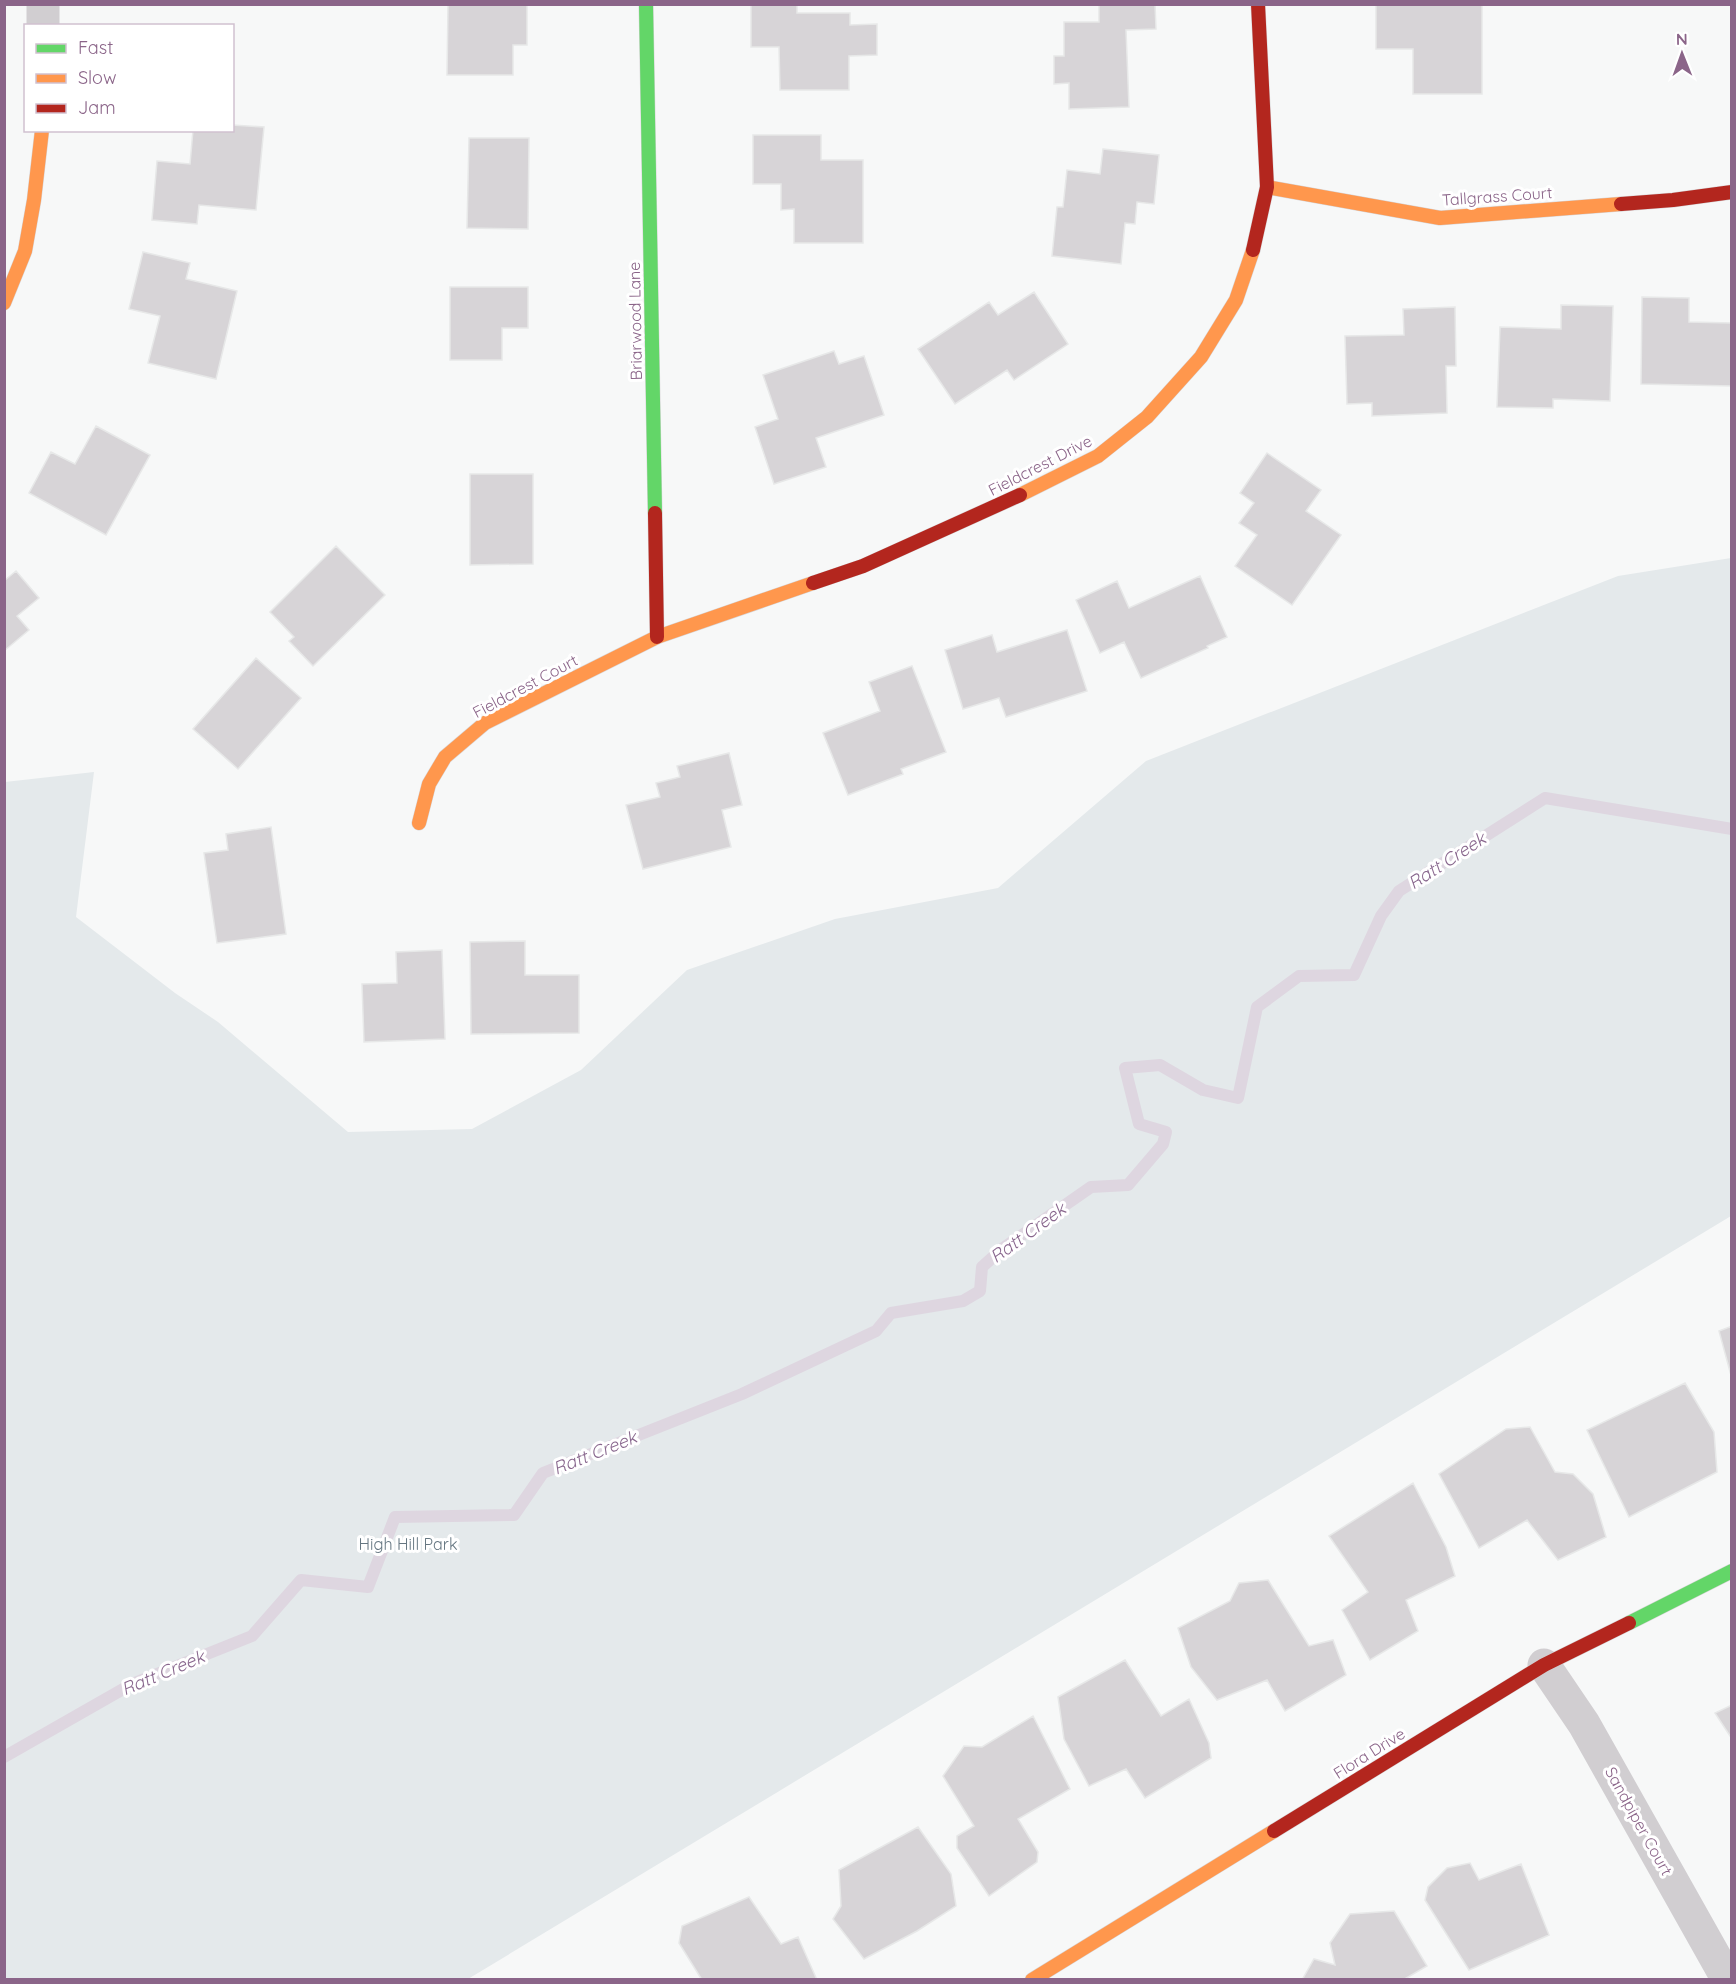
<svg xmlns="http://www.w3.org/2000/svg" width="1736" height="1984" font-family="Quicksand,sans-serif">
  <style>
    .green { fill: #e4e9eb }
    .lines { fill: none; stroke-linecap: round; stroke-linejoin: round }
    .stream { stroke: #ded6e0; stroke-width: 12 }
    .building { fill: #d7d4d7; stroke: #e7e8e8; stroke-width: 1.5 }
    .fast-casing { stroke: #d7d5d7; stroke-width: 15 }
    .slow-casing { stroke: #d7d5d7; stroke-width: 15 }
    .jam-casing { stroke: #d7d5d7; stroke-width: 15 }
    .street { stroke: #d1ced1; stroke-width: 33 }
    .fast { stroke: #63d668; stroke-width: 14 }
    .slow { stroke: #ff974d; stroke-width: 14 }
    .jam { stroke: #b3261e; stroke-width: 14 }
    .labels { text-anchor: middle; stroke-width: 6; stroke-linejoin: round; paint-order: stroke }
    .street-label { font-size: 16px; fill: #8b6589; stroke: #fff }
    .park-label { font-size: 16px; fill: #657681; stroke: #fff }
    .water-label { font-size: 18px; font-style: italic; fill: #88668d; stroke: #fff }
  </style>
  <rect width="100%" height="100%" fill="#f7f8f8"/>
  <path class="green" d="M1731 558V1216L468 1979H5V782L94 772 76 917 175 993 218 1022 348 1132 472 1129 581 1070 687 970 835 919 998 888 1146 761 1618 576Z"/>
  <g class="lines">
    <path class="stream" d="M4 1757 132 1684 252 1636 301 1580 368 1587 395 1517 514 1515 543 1473 742 1394 876 1331 891 1313 963 1301 980 1291 982 1267 1002 1249 1091 1187 1128 1185 1163 1144 1166 1132 1139 1124 1125 1068 1160 1065 1203 1090 1238 1098 1257 1007 1299 976 1354 975 1381 916 1399 891 1545 798 1732 829"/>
  </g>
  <path class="building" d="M751 4H797V13H850V25L877 24V55L849 56V90H780L779 47H751Z
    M1099 4H1155L1156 29 1126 30 1129 107 1069 109V83L1054 84V56H1064V22H1099Z
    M448 5H527V45H513V75H447Z
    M1376 5H1482V94H1413V49H1376Z
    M232 125 264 127 256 210 199 205 197 224 152 220 157 161 190 164 193 130H232Z
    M753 135H821V160H863V243H794V209L781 210V184H753Z
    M469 138H529L528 229 467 228Z
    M1103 149 1159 155 1154 204 1137 202 1135 224 1125 223 1121 264 1052 256 1057 207H1063L1067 170 1100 174Z
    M143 252 190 263 186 279 237 291 216 379 148 363 160 316 129 309Z
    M450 287H528V328H502V360H450Z
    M1034 292 1068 344 1014 380 1007 370 955 404 918 349 989 302 998 315Z
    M1642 297 1689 298V322L1732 323V386L1641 384Z
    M1561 305 1613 306 1610 401 1553 399V408L1497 407 1500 327 1561 329Z
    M1455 307 1456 366H1446L1447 413 1372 416V403L1347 404 1345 336 1404 335 1403 309Z
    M834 351 839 364 864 356 884 415 816 438 826 467 774 484 755 427 778 419 763 375Z
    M96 426 150 455 106 535 29 493 51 452 75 464Z
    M1267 453 1321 490 1306 511 1341 535 1292 605 1235 566 1257 535 1239 523 1254 503 1240 493Z
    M470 474H533V564L470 565Z
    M336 546 385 595 313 666 289 641 294 637 270 612Z
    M16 571 39 598 17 616 29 630 4 651V581Z
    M1200 576 1227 637 1207 646 1208 648 1141 678 1124 642 1100 653 1076 600 1117 581 1129 608Z
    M1067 630 1087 691 1006 717 999 698 963 709 945 650 992 635 997 652Z
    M256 658 301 698 238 769 193 729Z
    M912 666 946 752 901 769 903 774 848 795 823 733 880 711 869 682Z
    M729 753 742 805 722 810 731 847 643 869 626 805 660 797 656 783 680 777 677 766Z
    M271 827 286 934 217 943 204 853 228 850 226 834Z
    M525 941V975H579V1033L471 1034 470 942Z
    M442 950 445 1039 364 1042 362 984 397 983 396 952Z
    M1732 1326V1379L1719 1331Z
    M1685 1383 1714 1432 1717 1472 1629 1517 1587 1430Z
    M1530 1427 1555 1472 1573 1474 1593 1494 1606 1537 1558 1560 1527 1520 1479 1548 1439 1474 1506 1429Z
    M1413 1483 1446 1547 1455 1576 1406 1600 1418 1631 1370 1660 1342 1610 1368 1592 1329 1536Z
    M1268 1580 1309 1646 1333 1640 1346 1675 1285 1711 1267 1680 1217 1700 1191 1667 1178 1628 1230 1601 1239 1583Z
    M1125 1660 1161 1716 1189 1699 1209 1743 1211 1758 1145 1798 1126 1769 1089 1786 1064 1739 1058 1697Z
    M1732 1705V1739L1715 1713Z
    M1033 1716 1070 1789 1018 1819 1038 1852 1037 1862 989 1896 957 1848V1836L974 1826 943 1776 964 1746 982 1747Z
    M918 1827 951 1874 956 1906 917 1931 864 1959 833 1919 841 1906 839 1870Z
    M1470 1863 1479 1880 1521 1864 1549 1935 1469 1970 1425 1900 1428 1887 1447 1868Z
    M749 1897 781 1944 798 1937 817 1980H702L679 1943 682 1926Z
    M1394 1911 1427 1966 1403 1980H1302L1314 1959 1335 1965 1330 1943 1350 1914Z"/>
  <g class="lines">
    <g class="fast-casing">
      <path id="fast" d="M646 4 655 513
        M1629 1623 1732 1571"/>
    </g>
    <g class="slow-casing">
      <path id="slow" d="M1267 187 1440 218 1621 204
        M4 303 25 251 34 200 42 130
        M1020 495 1098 456 1147 417 1201 357 1236 300 1253 250
        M419 823 429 784 445 757 485 723 657 637 813 583
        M1032 1980 1274 1831"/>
    </g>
    <g class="jam-casing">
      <path id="jam" d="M1621 204 1673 200 1732 192
        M1253 250 1267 187 1258 4
        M655 513 657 637
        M813 583 863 566 1020 495
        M1274 1831 1544 1665 1629 1623"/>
    </g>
    <path class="street" d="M43 4V26
      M1544 1665 1584 1724 1728 1980"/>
    <use href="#fast" class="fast"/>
    <use href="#slow" class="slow"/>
    <use href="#jam" class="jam"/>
  </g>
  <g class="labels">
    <g class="street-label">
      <text transform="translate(1497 196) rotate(-4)" y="6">Tallgrass Court</text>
      <text transform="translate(635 321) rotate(-91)" y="6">Briarwood Lane</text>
      <text transform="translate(1040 465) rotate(-27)" y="6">Fieldcrest Drive</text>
      <text transform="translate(525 686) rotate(-28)" y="6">Fieldcrest Court</text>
      <text transform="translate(1369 1753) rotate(-32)" y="6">Flora Drive</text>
      <text transform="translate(1639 1821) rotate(61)" y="6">Sandpiper Court</text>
    </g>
    <g class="park-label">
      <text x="408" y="1550">High Hill Park</text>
    </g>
    <g class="water-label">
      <text transform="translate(1447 861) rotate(-33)" y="6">Ratt Creek</text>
      <text transform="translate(1028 1233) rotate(-36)" y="6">Ratt Creek</text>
      <text transform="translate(595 1453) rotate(-22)" y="6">Ratt Creek</text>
      <text transform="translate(163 1673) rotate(-23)" y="6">Ratt Creek</text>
    </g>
  </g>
  <rect width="1736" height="1984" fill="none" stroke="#8b6589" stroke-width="12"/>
  <rect x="24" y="24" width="210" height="108" fill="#ffffff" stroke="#d1c1d0" stroke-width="1.5"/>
  <rect x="36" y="44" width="30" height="9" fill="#63d668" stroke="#d1c1d0" stroke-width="1.5"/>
  <text x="78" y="54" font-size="18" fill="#8b6589">Fast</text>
  <rect x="36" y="74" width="30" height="9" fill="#ff974d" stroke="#d1c1d0" stroke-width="1.5"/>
  <text x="78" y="84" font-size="18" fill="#8b6589">Slow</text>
  <rect x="36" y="104" width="30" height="9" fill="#b3261e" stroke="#d1c1d0" stroke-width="1.5"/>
  <text x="78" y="114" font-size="18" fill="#8b6589">Jam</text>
  <g transform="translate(1682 54) rotate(359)" stroke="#ffffff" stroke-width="4.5" paint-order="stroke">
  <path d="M0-4.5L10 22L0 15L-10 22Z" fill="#8b6589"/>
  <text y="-9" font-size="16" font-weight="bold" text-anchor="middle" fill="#8b6589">N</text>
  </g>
</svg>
